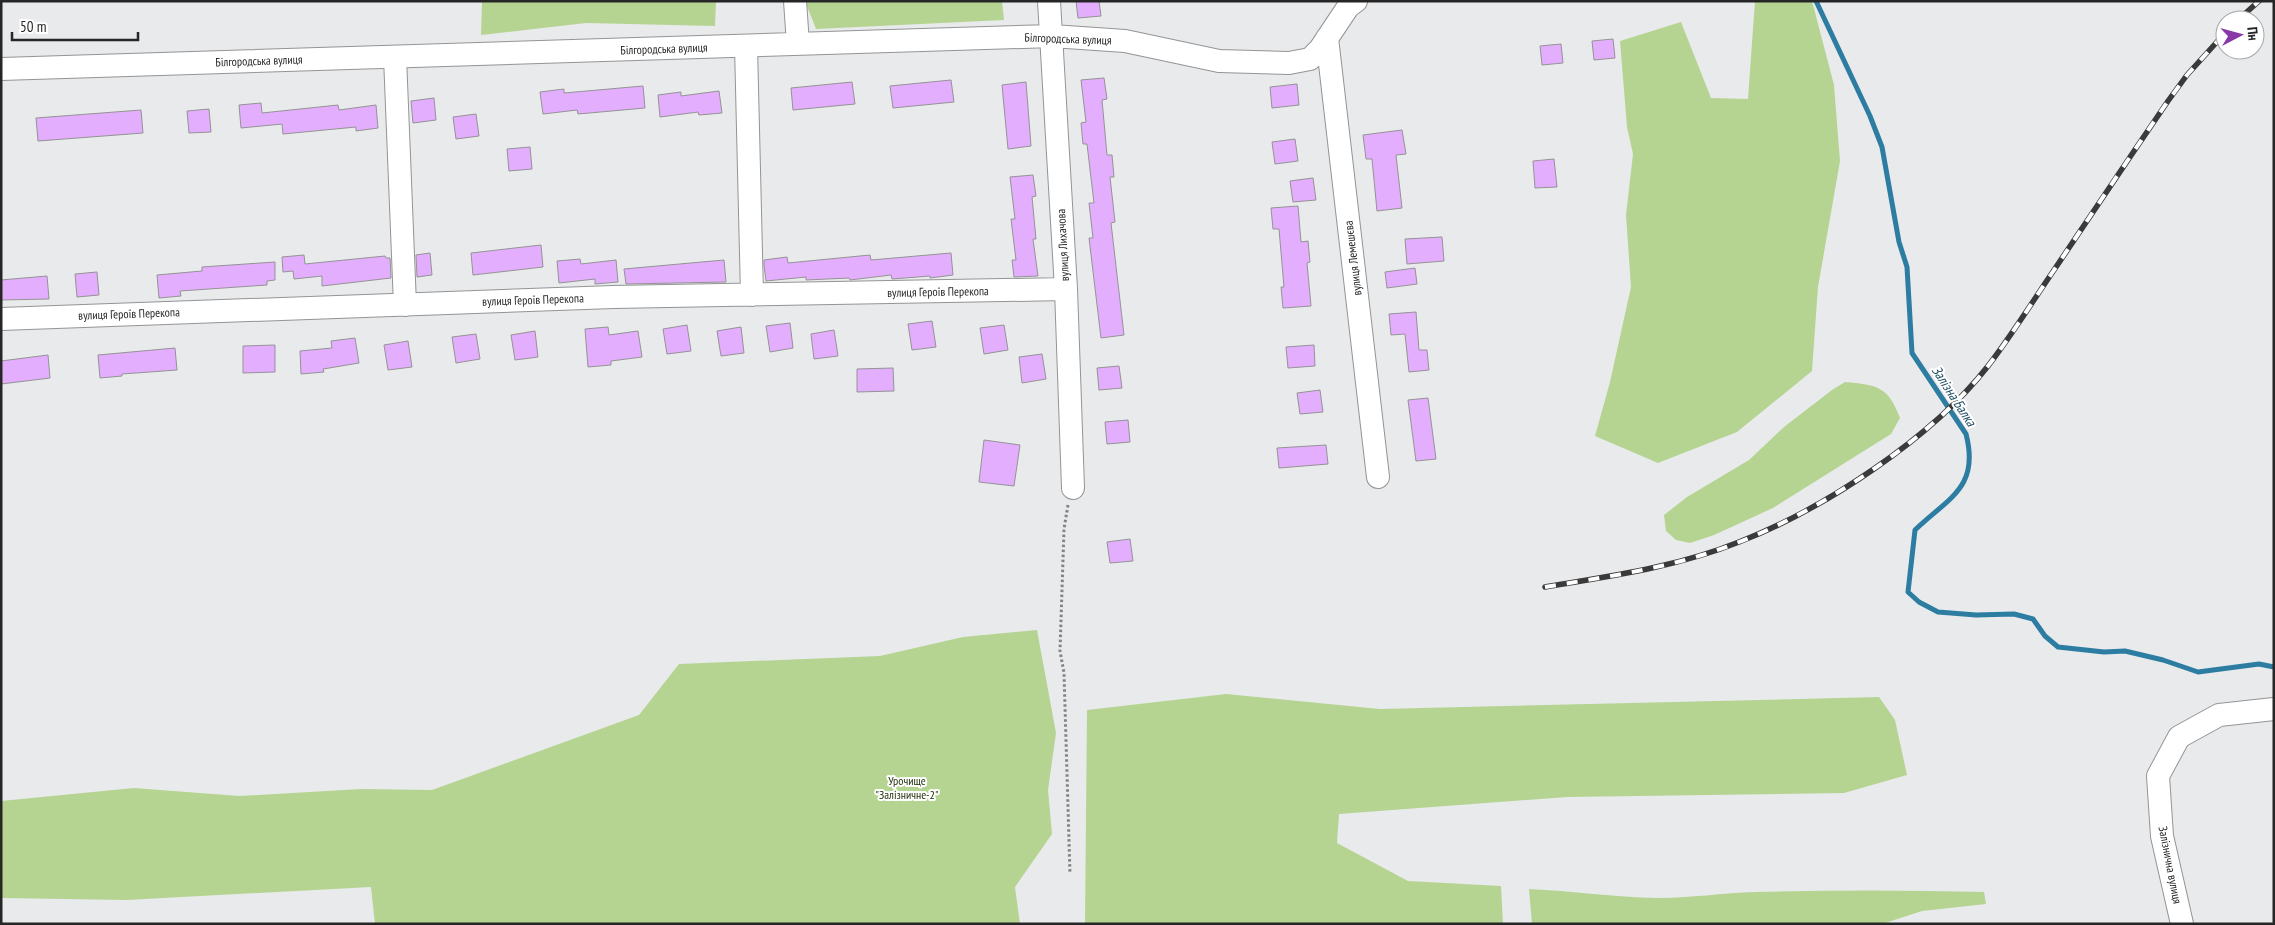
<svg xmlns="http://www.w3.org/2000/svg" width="2275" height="925" font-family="'PT Sans Narrow',sans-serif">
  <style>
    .green { fill: #b5d492 }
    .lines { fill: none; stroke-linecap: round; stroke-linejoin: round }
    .stream { stroke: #2c7da1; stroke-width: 5 }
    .building { fill: #e4aeff; stroke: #949394 }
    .minor-casing { stroke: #939496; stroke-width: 24 }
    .path { stroke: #828384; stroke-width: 3; stroke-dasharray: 2.5 2.5; stroke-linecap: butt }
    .minor { stroke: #fff; stroke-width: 22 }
    .rail-casing { stroke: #3a3a3b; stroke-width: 5.5 }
    .rail { stroke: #fff; stroke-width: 4; stroke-dasharray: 11; stroke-linecap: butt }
    .labels { text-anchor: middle; stroke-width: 4; stroke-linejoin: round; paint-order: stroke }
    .street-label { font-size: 12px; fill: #262627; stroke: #fff }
    .park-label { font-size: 12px; fill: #25340f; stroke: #fff }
    .water-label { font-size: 14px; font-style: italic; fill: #245167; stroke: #fff }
  </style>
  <rect width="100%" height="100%" fill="#e9eaec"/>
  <path class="green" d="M482 1H716L715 26 586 23 481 35Z
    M805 1H1002L1004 20 816 29Z
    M1755 1H1812L1834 85 1840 161 1818 287 1812 371 1737 432 1658 463 1595 436 1610 382 1631 287 1626 215 1633 154 1627 127 1620 41 1681 22 1711 98 1748 99Z
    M1845 382C1877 385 1888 386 1900 418L1891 434 1773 508 1714 535 1690 543 1676 540 1666 531 1664 515 1687 497 1749 460 1784 427 1832 390Z
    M1037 630 1056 733 1048 790 1052 834 1015 887 1020 924H375L371 887 126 900 1 898V801L134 788 239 796 361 789 432 790 639 715 679 664 880 656 963 637Z
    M1226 694 1380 709 1879 697 1895 720 1907 775 1844 793 1567 797 1339 814 1337 843 1408 881 1501 886 1503 924H1085L1087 710Z
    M1529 889C1572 891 1614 897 1657 898 1690 898 1723 893 1756 892 1832 890 1908 890 1984 892L1986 904 1922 911 1882 924H1532Z"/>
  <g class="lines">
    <path class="stream" d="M1816 1 1870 116 1882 147 1899 242 1907 267 1912 353 1966 434C1980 488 1948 498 1915 530L1908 592 1919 602 1938 612 1976 615 2014 614 2033 619 2045 636 2058 647 2104 652 2125 651 2163 660 2198 672 2259 664 2274 667"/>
  </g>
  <path class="building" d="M1076 1H1099L1101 16 1078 18Z
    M1613 39 1615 58 1594 60 1592 41Z
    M1561 44 1563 63 1542 65 1540 46Z
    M1104 78 1107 99 1102 100 1107 155H1112L1114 177H1110L1115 222 1111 223 1124 335 1101 338 1089 238H1093L1089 203H1094L1087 144H1083L1081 123 1086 122 1081 80Z
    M951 80 954 102 893 108 890 86Z
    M852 82 855 104 793 110 791 88Z
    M1026 82 1031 146 1008 149 1002 85Z
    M1297 84 1299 105 1272 108 1270 87Z
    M643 86 645 108 578 114 577 110 543 114 540 92 564 89V93Z
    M719 91 722 113 699 115 698 112 660 117 658 95 681 92V96Z
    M434 98 436 120 413 123 411 101Z
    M261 103 262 113 338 105 339 110 376 105 378 128 356 131V127L283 134 282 124 241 128 239 105Z
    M209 109 211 132 189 133 187 111Z
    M141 110 143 133 38 141 36 118Z
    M476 114 479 136 456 139 453 117Z
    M1402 130 1406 154 1396 155 1402 208 1377 211 1372 159H1366L1363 135Z
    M1295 139 1298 161 1275 164 1272 142Z
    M530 147 532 169 509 171 507 149Z
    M1554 159 1557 187 1535 188 1533 161Z
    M1033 175 1036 196 1032 197 1036 239H1033L1038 276 1014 277 1012 260H1016L1011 219H1015L1010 177Z
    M1313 178 1316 200 1293 202 1290 181Z
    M1298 206 1301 242 1308 241 1310 262 1307 263 1311 306 1283 308 1281 287H1284L1279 229H1273L1271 208Z
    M1442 237 1444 261 1407 264 1405 239Z
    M541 245 543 267 473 275 471 253Z
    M430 253 432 275 417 277 416 255Z
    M951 253 953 275 930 278V276L892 279 891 275 850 280 849 278 806 280V277L766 281 764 265V260L787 257 788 263 870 255 871 260Z
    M304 255 305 264 385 256 386 258H390L391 278 322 286V276L294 279 293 271 283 272 282 257Z
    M580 259 581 264 616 260 618 282 595 284V279L559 283 557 261Z
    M724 260 726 282 626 284 624 269Z
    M275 262V280L267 281V285L180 291 181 296 159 298 157 275 202 271V267Z
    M1415 268 1417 284 1387 288 1385 272Z
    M97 272 99 295 77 297 75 274Z
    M47 276 49 299 1 300V280Z
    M1416 312 1419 350H1427L1429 370 1409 372 1405 334 1391 335 1389 314Z
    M932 321 936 347 912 350 908 324Z
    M790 323 793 348 770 352 766 326Z
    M687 325 691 351 667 354 663 329Z
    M1004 325 1008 350 984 354 980 328Z
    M608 327 609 335 638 331 642 357 611 361V365L588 367 585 329Z
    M741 327 744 353 721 356 717 331Z
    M834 330 838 356 814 359 811 334Z
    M535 331 538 357 515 360 511 335Z
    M476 334 480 359 456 363 452 337Z
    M355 338 359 363 323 369 324 372 301 374 300 351 332 348 331 341Z
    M408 341 412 367 388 370 384 345Z
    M275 345V372L243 373V346Z
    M1314 345 1315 366 1288 368 1286 347Z
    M175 348 177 370 122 374V376L100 378 98 355Z
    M1042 354 1046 379 1022 383 1019 357Z
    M48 355 50 378 1 384V361Z
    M1119 366 1122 388 1099 390 1097 368Z
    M893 368 894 391 857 392V369Z
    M1320 390 1323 412 1300 414 1297 393Z
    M1428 398 1436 459 1416 461 1408 400Z
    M1128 420 1130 442 1107 444 1105 422Z
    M984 440 1020 445 1014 486 979 482Z
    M1326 445 1328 464 1279 468 1277 448Z
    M1130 539 1133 561 1110 563 1107 542Z"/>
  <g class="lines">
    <g class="minor-casing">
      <path id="minor" d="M795 1 798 44
        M1049 1 1066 289 1073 488
        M1327 38 1378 477
        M746 46 752 295
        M395 57 405 305
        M1 69 1052 36 1125 41 1219 61 1289 63 1310 59 1320 49 1348 7 1356 1
        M1 319 613 297 1066 289
        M2182 924 2162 836 2158 776 2179 737 2219 715 2274 709"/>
    </g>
    <path class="path" d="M1068 505 1064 529 1060 651 1064 673 1070 874"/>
    <use href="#minor" class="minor"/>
    <g class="rail-casing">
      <path id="rail" d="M2238 20 2259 1
        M1545 587C1611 576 1677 567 1739 542 1824 509 1932 438 1988 366 2011 336 2031 304 2052 273 2091 215 2129 158 2168 101L2187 75 2225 33"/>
    </g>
    <use href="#rail" class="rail"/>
  </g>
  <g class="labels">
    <g class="street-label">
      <text transform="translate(1068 39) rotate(2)" y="4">Білгородська вулиця</text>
      <text transform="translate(664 49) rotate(-2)" y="4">Білгородська вулиця</text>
      <text transform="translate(259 61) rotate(-2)" y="4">Білгородська вулиця</text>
      <text transform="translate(1063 245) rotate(-93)" y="4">вулиця Лихачова</text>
      <text transform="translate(1353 258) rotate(-97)" y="4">вулиця Лемешєва</text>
      <text transform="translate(938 292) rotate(-1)" y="4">вулиця Героїв Перекопа</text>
      <text transform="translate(533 300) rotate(-2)" y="4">вулиця Героїв Перекопа</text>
      <text transform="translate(129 314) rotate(-2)" y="4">вулиця Героїв Перекопа</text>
      <text transform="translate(2170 865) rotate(79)" y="4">Залізнична вулиця</text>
    </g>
    <g class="park-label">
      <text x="907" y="785">Урочище<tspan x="907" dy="14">"Залізничне-2"</tspan></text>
    </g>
    <g class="water-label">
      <text transform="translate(1954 396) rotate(57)" y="5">Залізна Балка</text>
    </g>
  </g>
  <rect width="2275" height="925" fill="none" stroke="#262627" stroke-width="5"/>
  <g transform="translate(2240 35) rotate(84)"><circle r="24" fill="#ffffff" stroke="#a8a8a9"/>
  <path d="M0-4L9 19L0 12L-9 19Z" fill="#8838a7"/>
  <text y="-8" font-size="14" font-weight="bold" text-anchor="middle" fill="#262627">Пн</text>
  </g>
  <path d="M12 32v8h126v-8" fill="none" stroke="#262627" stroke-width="2.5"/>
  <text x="20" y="32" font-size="15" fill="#262627" stroke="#ffffff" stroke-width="4" paint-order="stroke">50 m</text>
</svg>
